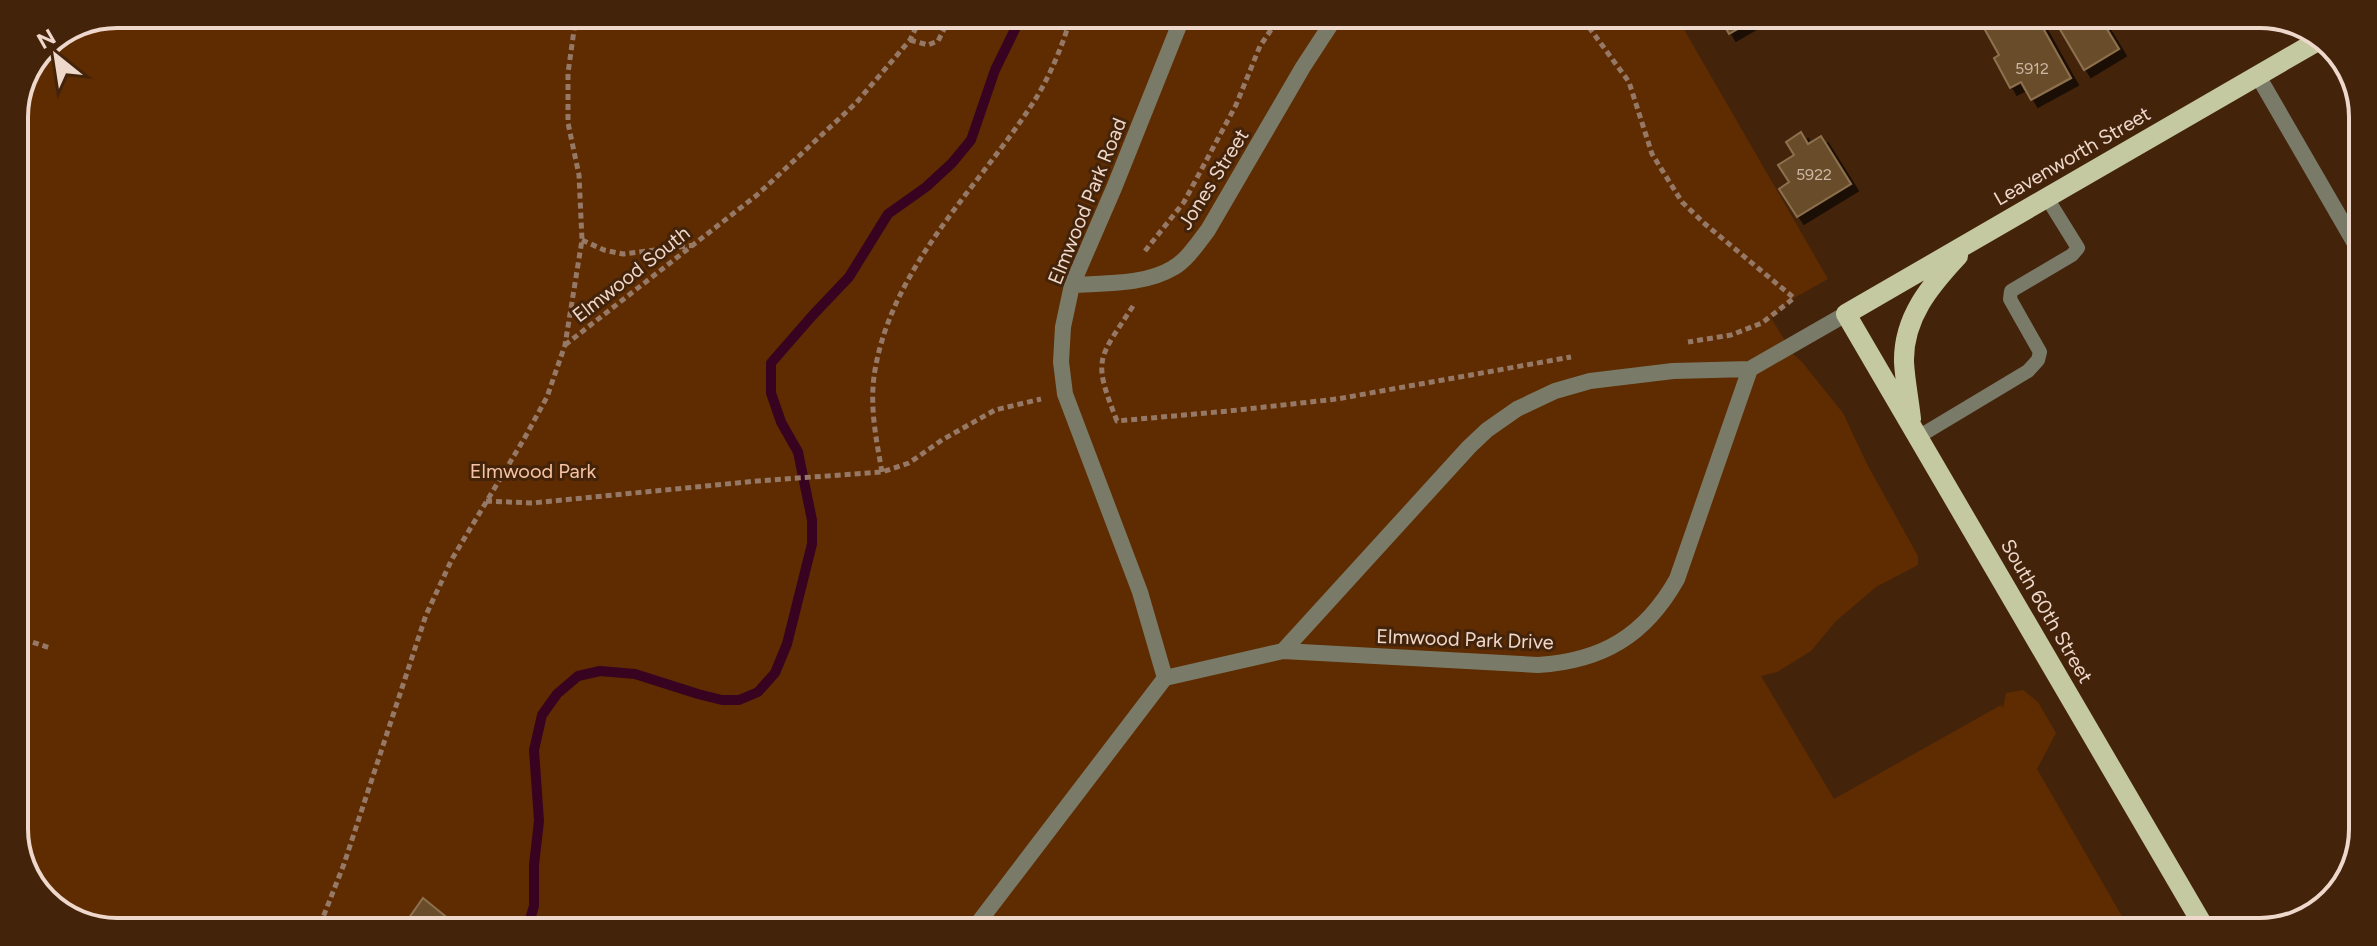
<svg xmlns="http://www.w3.org/2000/svg" width="2377" height="946" font-family="Figtree,sans-serif">
  <style>
    .green { fill: #5f2c01 }
    .lines { fill: none; stroke-linecap: round; stroke-linejoin: round }
    .stream { stroke: #380320; stroke-width: 10 }
    .building { fill: #694e2c; stroke: #8d714e; stroke-width: 2; filter: url(#shadow) }
    .path { stroke: #957966; stroke-width: 5; stroke-dasharray: 6 4; stroke-linecap: butt }
    .lane { stroke: #797b68; stroke-width: 14 }
    .street { stroke: #797b68; stroke-width: 16 }
    .primary { stroke: #c5c9a2; stroke-width: 20 }
    .labels { text-anchor: middle; stroke-width: 6; stroke-linejoin: round; paint-order: stroke }
    .number-label { font-size: 16px; fill: #cdb6a3 }
    .street-label { font-size: 20px; fill: #eed8cb; stroke: #44230b }
    .park-label { font-size: 20px; fill: #f5c3a4; stroke: #44230b }
    .rim { fill: none; stroke: #eed8cb; stroke-width: 4 }
  </style>
  <defs>
    <filter id="shadow"><feDropShadow dx="7" dy="7" stdDeviation="0" flood-color="#0009"/></filter>
  </defs>
  <rect width="100%" height="100%" fill="#44230b"/>
  <path class="green" d="M117 14 1678 19 1828 279 1794 298 1771 318 1794 355 1802 362 1843 413 1868 466 1918 556V565L1876 587 1836 621 1811 651 1777 672 1761 676 1834 799 2001 705 2003 708 2006 693 2023 690 2038 702 2056 733 2037 769 2131 932 78 924 35 891 14 836V111L44 44Z"/>
  <g class="lines">
    <path class="stream" d="M528 926 534 906V865L539 821 534 750 542 715 557 694 578 676 600 671 635 674 698 694 722 700H739L758 692 775 673 787 644 812 544V520L798 452 781 422 771 393V363L812 316 849 277 888 214 926 187 952 163 971 140 995 70 1021 17"/>
  </g>
  <path class="building" d="M1721 20H1753L1729 34Z
    M1980 21H2009L2013 27 2025 21H2039L2071 78 2031 100 2021 82 2010 88 1994 58 1999 55Z
    M2055 21H2102L2119 49 2084 70Z
    M1801 132 1808 144 1821 136 1851 184 1797 217 1779 189 1789 182 1778 165 1794 155 1786 142Z
    M423 898 455 924 404 925Z"/>
  <g class="lines">
    <path class="path" d="M1583 19 1629 82 1652 154 1682 202 1705 224 1794 298 1762 323 1731 335 1688 342
      M910 40 928 45 938 41 950 17
      M582 240 604 250 623 254 694 245
      M1145 251 1184 202 1236 105 1260 46 1279 18
      M1133 306C1098 360 1092 358 1117 421L1229 411 1337 399 1571 357
      M565 345 757 195 856 103 910 40 921 17
      M882 472C876 438 869 405 875 370 893 266 976 190 1031 106 1049 79 1062 47 1071 17
      M486 501 532 503 757 481 882 472 909 463 942 440 995 410 1041 399
      M14 636 50 648
      M320 925 344 864 426 615 452 559 524 439 547 397 565 345 582 240 579 175 568 123V73L576 16"/>
    <path class="lane" d="M1918 437 2028 371 2038 360 2040 352 2010 299 2011 291 2072 255 2078 248 2047 198"/>
    <path class="street" d="M2258 76 2361 254
      M1072 285C1105 283 1145 285 1173 268 1187 260 1198 243 1208 230L1303 67 1335 18
      M1283 651 1469 447 1487 430 1517 409 1555 391 1590 381 1673 371 1750 369 1846 314
      M1165 678 1140 592 1065 394 1061 362 1063 327 1072 285 1114 188 1182 18
      M975 927 1165 678 1283 651 1538 665C1602 661 1645 636 1677 579L1750 369"/>
    <path class="primary" d="M1911 419C1909 400 1905 381 1904 362 1903 318 1930 286 1958 256
      M2207 932 1846 314 2321 39"/>
  </g>
  <g class="labels">
    <g class="number-label">
      <text x="2032" y="74">5912</text>
      <text x="1814" y="180">5922</text>
    </g>
    <g class="street-label">
      <text transform="translate(2072 156) rotate(-30)" y="7">Leavenworth Street</text>
      <text transform="translate(1213 179) rotate(-58)" y="7">Jones Street</text>
      <text transform="translate(1087 201) rotate(-68)" y="7">Elmwood Park Road</text>
      <text transform="translate(631 274) rotate(-38)" y="7">Elmwood South</text>
      <text transform="translate(2047 611) rotate(60)" y="7">South 60th Street</text>
      <text transform="translate(1465 639) rotate(2)" y="7">Elmwood Park Drive</text>
    </g>
    <g class="park-label">
      <text x="533" y="478">Elmwood Park</text>
    </g>
  </g>
  <path d="M0 0H2377V946H0ZM117 28H2260A89 89 0 0 1 2349 117V829A89 89 0 0 1 2260 918H117A89 89 0 0 1 28 829V117A89 89 0 0 1 117 28Z" fill="#44230b" fill-rule="evenodd"/>
  <path class="rim" d="M117 28H2260A89 89 0 0 1 2349 117V829A89 89 0 0 1 2260 918H117A89 89 0 0 1 28 829V117A89 89 0 0 1 117 28Z"/>
  <g transform="translate(56 56) rotate(330)" stroke="#44230b" stroke-width="6" paint-order="stroke">
  <path d="M0-6L14 30L0 20L-14 30Z" fill="#eed8cb"/>
  <text y="-12" font-size="22" font-weight="bold" text-anchor="middle" fill="#eed8cb">N</text>
  </g>
</svg>
